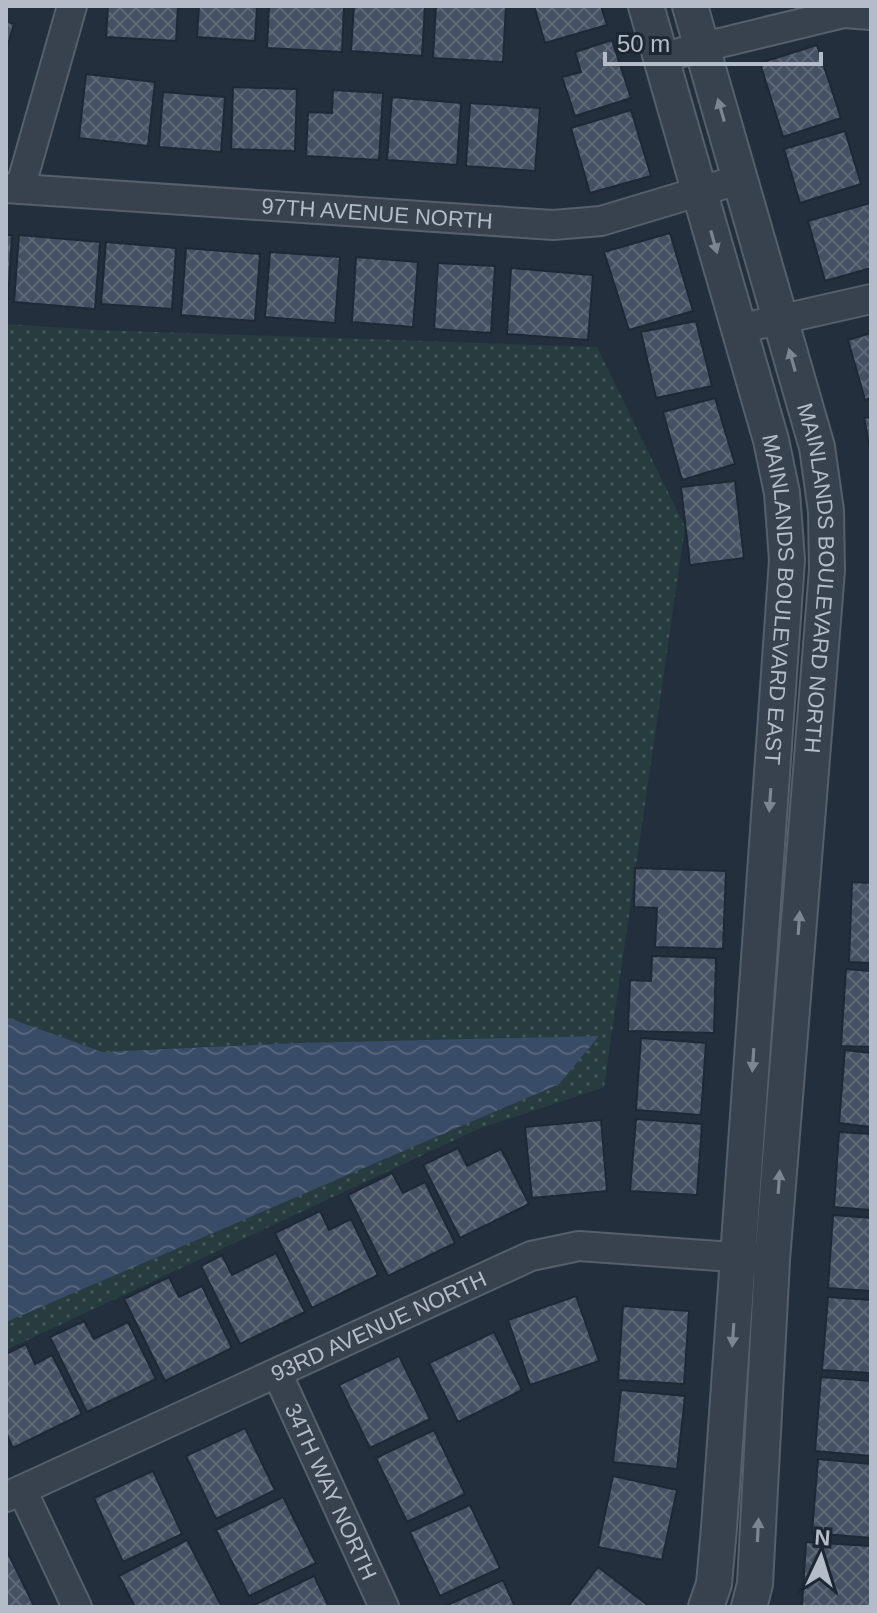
<svg xmlns="http://www.w3.org/2000/svg" width="877" height="1613" font-family="Helvetica,sans-serif">
  <style>
    .grass { fill: url(#grass-dots) }
    .water { fill: url(#water-waves) }
    .building { fill: url(#building-cross-hatch); stroke: #1f2835; stroke-width: 2 }
    .lines { fill: none; stroke-linecap: round; stroke-linejoin: round }
    .minor-casing { stroke: #565f6c; stroke-width: 32 }
    .tertiary-casing { stroke: #565f6c; stroke-width: 38 }
    .minor { stroke: #38414e; stroke-width: 28 }
    .tertiary { stroke: #38414e; stroke-width: 34 }
    .oneway { fill: #7c8592 }
    .labels { text-anchor: middle; stroke-width: 7; stroke-linejoin: round; paint-order: stroke }
    .street-label { font-size: 22px; fill: #b4bcc9; stroke: #1d2633 }
  </style>
  <defs>
    <pattern id="grass-dots" width="8" height="8" patternUnits="userSpaceOnUse" patternTransform="scale(2)"><rect width="8" height="8" fill="#263c3f"/><path d="M2 2h.1M6 6h.1" fill="none" stroke="#435659" stroke-width="1.8" stroke-linecap="round"/></pattern>
    <pattern id="water-waves" width="16" height="10" patternUnits="userSpaceOnUse" patternTransform="scale(2)"><rect width="16" height="10" fill="#394c67"/><path d="M0 5q4-4 8 0t8 0" fill="none" stroke="#53647b"/></pattern>
    <pattern id="building-cross-hatch" width="8" height="8" patternUnits="userSpaceOnUse" patternTransform="scale(2)"><rect width="8" height="8" fill="#455162"/><path d="M0 0l8 8M0 8l8-8" fill="none" stroke="#5d6877"/></pattern>
  </defs>
  <rect width="100%" height="100%" fill="#242f3e"/>
  <path class="grass" d="M6 324 97 330 597 347 685 527 604 1087 478 1129 6 1350Z"/>
  <path class="water" d="M6 1017 102 1052 300 1043 599 1036 559 1084 6 1322Z"/>
  <path class="building" d="M108 6H178L176 41 106 37Z
    M199 6H257L255 41 197 37Z
    M269 6H344L342 52 267 48Z
    M354 6H425L422 56 351 51Z
    M436 6H506L503 62 433 58Z
    M534 6H601L607 25 545 43Z
    M6 21 14 24 6 51Z
    M612 40 631 98 575 116 562 77 581 72 575 52Z
    M817 45 841 118 783 137 760 63Z
    M86 74 155 82 148 146 79 138Z
    M233 87 297 89 295 151 231 149Z
    M333 90 383 93 379 160 306 156 308 112 332 113Z
    M163 92 225 97 221 152 159 147Z
    M392 97 461 103 457 165 387 160Z
    M470 103 540 108 535 171 466 166Z
    M631 110 651 176 590 193 571 128Z
    M845 131 861 184 800 203 784 149Z
    M870 203 871 268 825 281 808 221Z
    M670 233 693 311 629 330 604 252Z
    M6 235H12L8 299H6Z
    M19 235 100 242 95 309 14 302Z
    M106 242 176 248 172 309 101 304Z
    M186 248 260 254 255 321 181 315Z
    M270 252 340 257 335 323 265 317Z
    M356 257 418 262 413 327 352 322Z
    M438 263 495 266 491 333 434 329Z
    M511 268 593 275 588 340 507 334Z
    M696 321 712 386 656 398 641 332Z
    M871 333V398L865 400 848 340Z
    M715 398 735 464 682 480 663 412Z
    M871 417V454L864 418Z
    M735 481 744 558 690 565 681 487Z
    M635 868 726 871 723 949 655 947 657 908 634 907Z
    M852 882 871 883V963L849 962Z
    M652 956 716 958 714 1033 628 1031 630 980 651 981Z
    M846 969 871 971V1047L841 1046Z
    M641 1038 706 1043 701 1115 636 1110Z
    M845 1050 871 1053V1127L839 1123Z
    M636 1119 702 1124 697 1195 630 1191Z
    M601 1120 607 1191 532 1198 525 1127Z
    M839 1132 871 1134V1210L834 1207Z
    M458 1148 467 1166 501 1149 529 1204 460 1238 423 1165Z
    M392 1173 403 1193 425 1182 455 1243 388 1276 348 1195Z
    M320 1211 329 1230 351 1219 378 1275 312 1308 275 1233Z
    M833 1215 871 1218V1291L828 1288Z
    M276 1253 305 1312 240 1344 201 1266 222 1255 232 1275Z
    M169 1277 179 1297 202 1286 232 1348 165 1381 124 1299Z
    M576 1296 599 1361 530 1385 508 1320Z
    M828 1297 871 1300V1373L822 1370Z
    M623 1306 689 1311 684 1384 618 1380Z
    M84 1321 94 1339 128 1322 156 1379 87 1412 50 1337Z
    M494 1332 522 1390 458 1422 429 1363Z
    M26 1344 35 1364 52 1355 82 1414 13 1448 6 1433V1354Z
    M399 1356 430 1419 370 1448 339 1385Z
    M821 1377 871 1381V1456L815 1451Z
    M621 1390 685 1396 677 1469 613 1462Z
    M245 1428 275 1490 216 1519 186 1456Z
    M434 1430 465 1494 407 1522 376 1458Z
    M818 1459 871 1464V1538L812 1533Z
    M153 1471 182 1534 123 1562 94 1498Z
    M613 1476 677 1490 662 1560 598 1547Z
    M283 1497 316 1563 249 1596 216 1530Z
    M470 1505 500 1568 440 1596 410 1532Z
    M187 1540 222 1607H135L119 1576Z
    M806 1542 871 1546V1607H802Z
    M6 1549 34 1606 33 1607H6Z
    M598 1567 650 1607H568Z
    M314 1576 329 1607H256L254 1605Z
    M503 1580 515 1607H443Z"/>
  <g class="lines">
    <g class="minor-casing">
      <g id="minor">
        <path d="M662 57 844 13 871 15"/>
        <path id="s1" d="M6 188 553 225 601 221 741 179"/>
        <path d="M20 189 72 6"/>
        <path d="M738 329 871 299"/>
        <path id="s2" d="M278 1375 384 1607"/>
        <path d="M22 1490 77 1607"/>
        <path id="s3" d="M6 1497 531 1256 579 1246 760 1259"/>
      </g>
    </g>
    <g class="tertiary-casing">
      <g id="tertiary">
        <path id="s4" d="M646 6 771 440 782 493 787 560 719 1528 714 1584 706 1607"/>
        <path id="s5" d="M690 6 817 447 826 511 827 570 772 1260 755 1584 749 1607"/>
      </g>
    </g>
    <use href="#minor" class="minor"/>
    <use href="#tertiary" class="tertiary"/>
  </g>
  <defs><path id="oneway-solid" d="M-6-.8H1V-3.2L6.5 0L1 3.2V.8H-6Z" transform="scale(2)"/></defs>
  <g class="oneway">
    <use href="#oneway-solid" transform="translate(721 110) rotate(-106)"/>
    <use href="#oneway-solid" transform="translate(714 242) rotate(74)"/>
    <use href="#oneway-solid" transform="translate(792 360) rotate(-106)"/>
    <use href="#oneway-solid" transform="translate(770 800) rotate(94)"/>
    <use href="#oneway-solid" transform="translate(799 923) rotate(-86)"/>
    <use href="#oneway-solid" transform="translate(753 1060) rotate(94)"/>
    <use href="#oneway-solid" transform="translate(779 1182) rotate(-86)"/>
    <use href="#oneway-solid" transform="translate(733 1335) rotate(94)"/>
    <use href="#oneway-solid" transform="translate(758 1530) rotate(-87)"/>
  </g>
  <g class="labels">
    <g class="street-label">
      <text dy="8" stroke="none"><textPath href="#s1" startOffset="372">97TH AVENUE NORTH</textPath></text>
      <text dy="8" stroke="none"><textPath href="#s5" startOffset="590">MAINLANDS BOULEVARD NORTH</textPath></text>
      <text dy="8" stroke="none"><textPath href="#s4" startOffset="612">MAINLANDS BOULEVARD EAST</textPath></text>
      <text dy="8" stroke="none"><textPath href="#s3" startOffset="410">93RD AVENUE NORTH</textPath></text>
      <text dy="8" stroke="none"><textPath href="#s2" startOffset="128">34TH WAY NORTH</textPath></text>
    </g>
  </g>
  <rect width="877" height="1613" fill="none" stroke="#b4bcc9" stroke-width="16"/>
  <g transform="translate(821 1557) rotate(4)" stroke="#1d2633" stroke-width="6" paint-order="stroke">
  <path d="M0-6L14 30L0 20L-14 30Z" fill="#b4bcc9"/>
  <text y="-12" font-size="22" font-weight="bold" text-anchor="middle" fill="#b4bcc9">N</text>
  </g>
  <path d="M605 52v12h216v-12" fill="none" stroke="#b4bcc9" stroke-width="4"/>
  <text x="617" y="52" font-size="24" fill="#b4bcc9" stroke="#1d2633" stroke-width="6" paint-order="stroke">50 m</text>
</svg>
